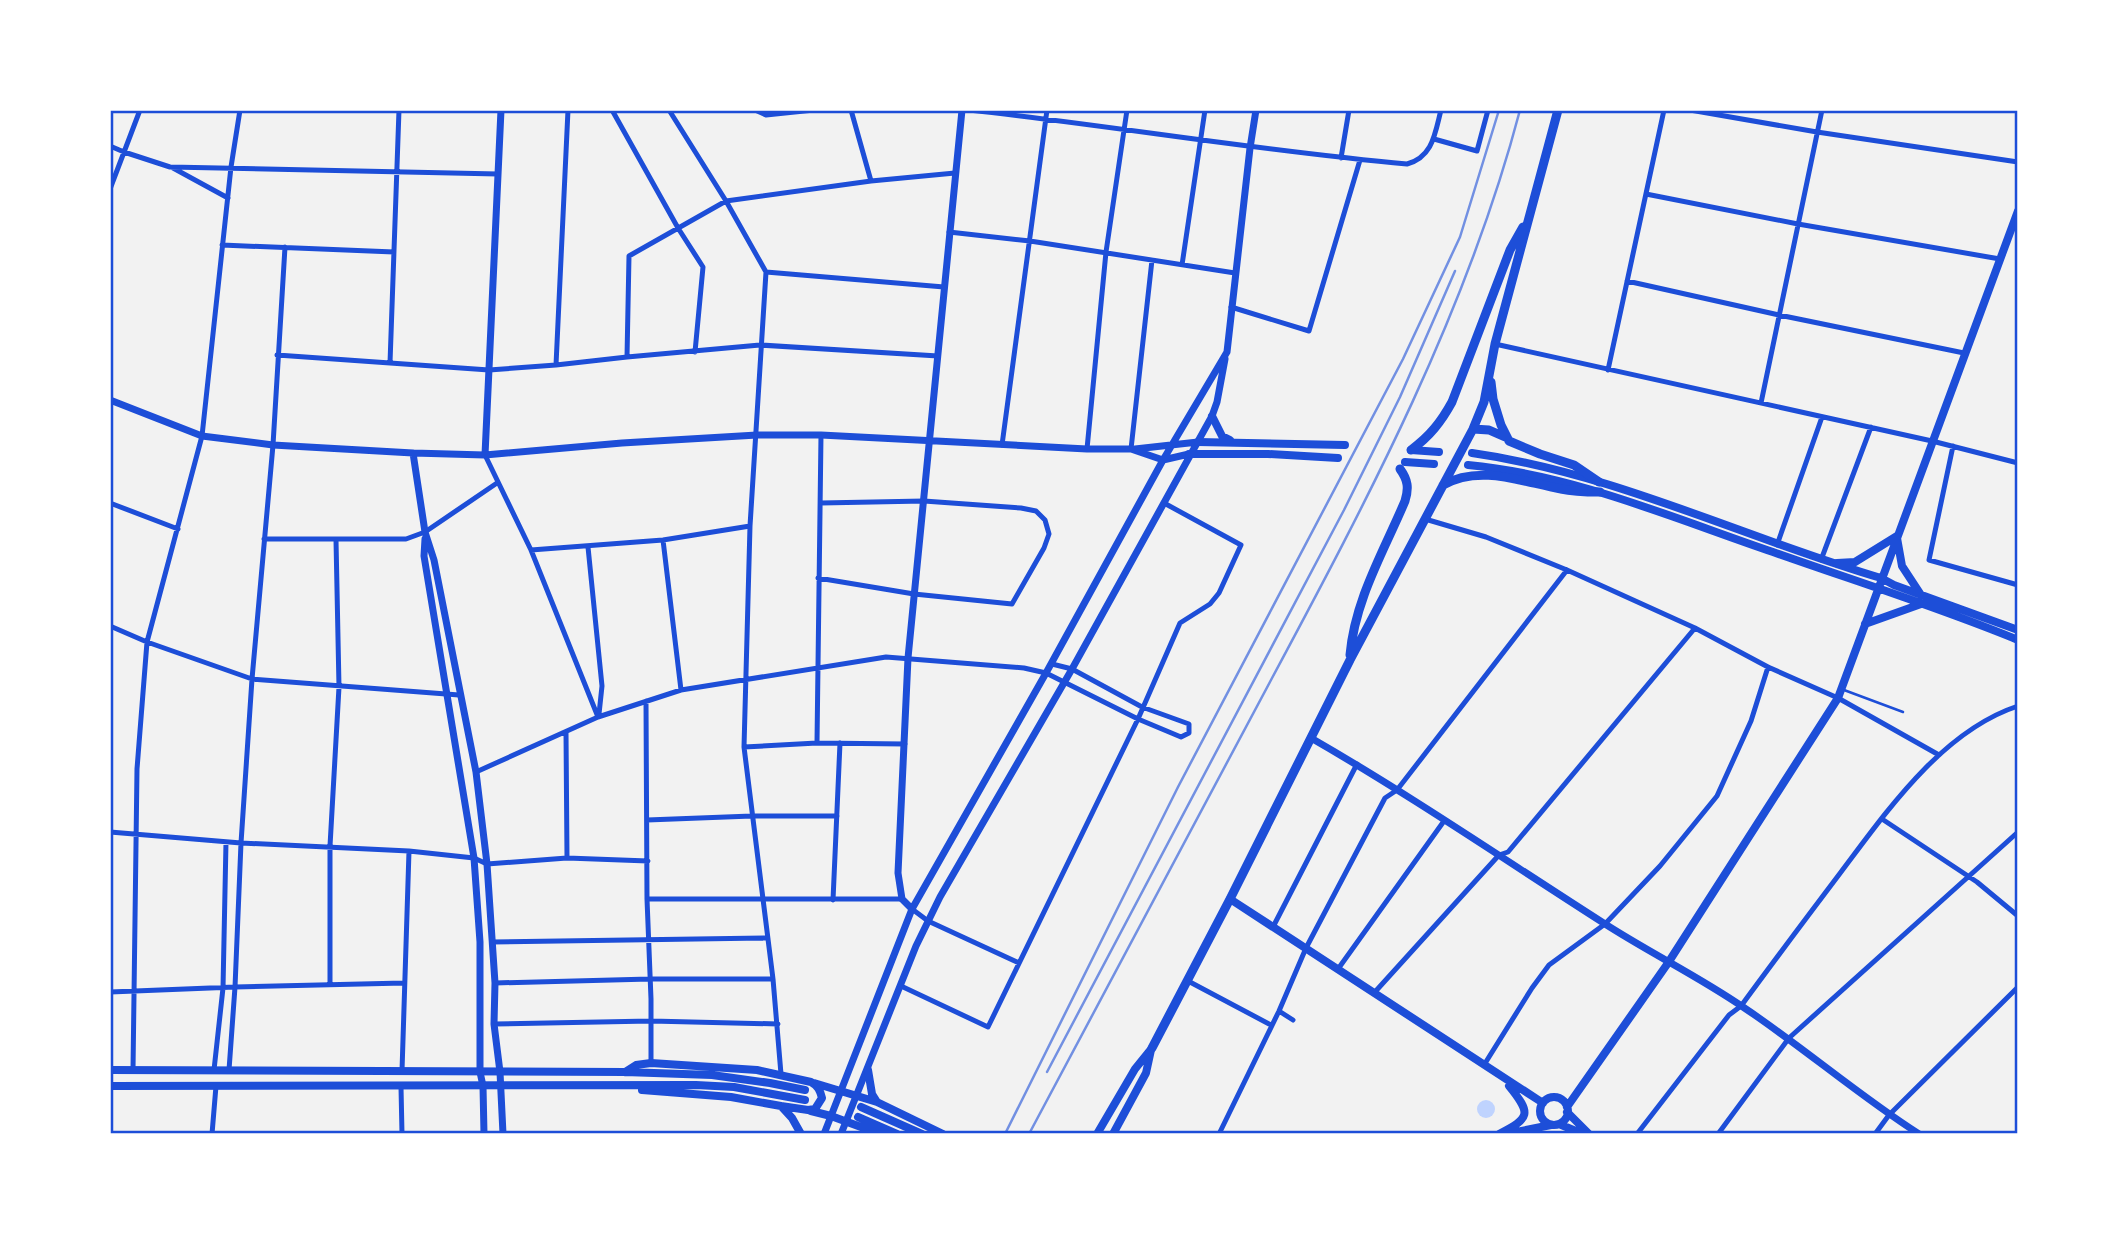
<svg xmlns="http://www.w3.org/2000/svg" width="2128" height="1244" font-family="'Varela Round',sans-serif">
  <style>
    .water { fill: #bfd3fe }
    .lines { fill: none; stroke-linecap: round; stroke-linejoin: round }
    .service { stroke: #1d4ed8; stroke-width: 2.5 }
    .minor { stroke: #1d4ed8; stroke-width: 5 }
    .tertiary { stroke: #1d4ed8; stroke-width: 7 }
    .secondary { stroke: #1d4ed8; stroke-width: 8 }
    .primary { stroke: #1d4ed8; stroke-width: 9 }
    .rail { stroke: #7290e2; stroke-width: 2.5 }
    .neatline { fill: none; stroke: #1d4ed8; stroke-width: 2.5 }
  </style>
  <rect width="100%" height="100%" fill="#f2f2f2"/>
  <path class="water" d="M1477 1109a9 9 0 1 1 18 0a9 9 0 1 1-18 0Z"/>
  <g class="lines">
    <path class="service" d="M1844 690 1903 712"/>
    <path class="minor" d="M612 110 678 228 703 267 695 352
      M669 110 726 201 766 272 750 526 744 747 773 979 781 1074
      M755 110 766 115 814 110
      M851 110 871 181
      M969 110C1115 126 1260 151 1407 164 1433 157 1435 133 1441 110
      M1690 110 1817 132 2018 162
      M1434 139 1477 151 1488 110
      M110 146 124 152 170 167 498 174
      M1341 158 1349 110
      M173 168 228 198
      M110 189 140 110
      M1646 194 1798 224 2000 259
      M949 232 1030 241 1235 273
      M222 245 394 252
      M1182 265 1205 110
      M766 272 944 287
      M1627 281 1779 315 1964 353
      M1231 307 1309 331 1360 160
      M1495 344 1932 441 2018 463
      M277 355 489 370 556 365 627 357 760 345 938 356
      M627 357 629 256 726 201 871 181 955 173
      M390 363 399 110
      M556 365 568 110
      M1608 370 1664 110
      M1761 403 1822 110
      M1002 445 1047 110
      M1953 446 1929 560 2018 585
      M1087 449 1106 252 1127 110
      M1131 449 1152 260
      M485 455 531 550 598 717
      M110 503 178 529
      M1425 519 1486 537 1567 570 1695 628 1768 667 1838 698 1939 755
      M264 539H406L425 532 497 483
      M663 540 681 690
      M1777 545 1822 417
      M588 547 602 686 599 714
      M531 550 663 540 750 526
      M1821 560 1871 427
      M818 578 914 594 1012 604 1044 548 1049 534 1045 520 1036 511 1021 508 924 501 821 503
      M110 626 147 642 252 679 459 695
      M646 701 647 899 651 999V1063
      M566 732 567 858
      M817 743 821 435
      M744 747 817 743 905 744
      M476 772 598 717 681 690 886 657 1024 668 1046 673 1138 719 1181 737 1189 733V724L1142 707 1072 669 1052 664
      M1882 819 1977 882 2018 916
      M647 820 752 816H837
      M110 832 241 843 409 851 474 858 487 864 567 858 648 861
      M647 899H902
      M833 900 840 743
      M912 909 928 921 1019 963
      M1273 927 1357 764
      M492 942 768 938
      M1338 969 1444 821
      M1188 981 1271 1025
      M495 983 650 979H773
      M330 984V846L339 687 336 540
      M901 986 988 1027 1138 719 1180 623 1210 604 1219 593 1241 545 1164 503
      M110 992 235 987 404 983
      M1374 993 1499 855 1508 852 1695 628
      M1279 1011 1293 1020
      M494 1024 651 1021 778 1024
      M1484 1065 1532 988 1549 965 1605 924 1660 866 1717 796 1751 721 1768 667
      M133 1070 137 769 147 642 202 436 231 167 240 110
      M214 1070 223 988 226 842
      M229 1070 235 987 241 843 252 679 273 445 285 247
      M402 1071 409 851
      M401 1087 402 1134
      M212 1134 216 1086
      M1219 1134 1279 1011 1306 948 1385 798 1397 790 1567 570
      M1637 1134 1729 1015 1741 1006C1774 961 1807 917 1841 872 1887 811 1942 731 2018 706
      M1718 1134 1789 1038 2018 832
      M1875 1134 1889 1115 2018 987"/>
    <path class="tertiary" d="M110 400 202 436 273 445 413 453 485 455 622 443 757 435H821L1087 449H1131L1163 460 1189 454
      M1135 449 1198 442
      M413 453 425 532 434 560 476 772 487 864 495 983 494 1024 500 1072 503 1134
      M485 455 501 110
      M425 539 424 556 474 858 480 942V1072L483 1086 484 1134
      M1311 738C1410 795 1505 860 1602 922 1648 952 1698 976 1743 1007 1803 1047 1858 1095 1919 1134
      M912 909 902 899 898 873 908 658 962 110
      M824 1134 912 909 1046 673 1163 460 1227 352 1250 148 1256 110
      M841 1134 916 946 940 897 1072 669 1212 416 1217 402 1225 359"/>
    <path class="secondary" d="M1212 416 1222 436 1230 440
      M1198 442 1345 445
      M1411 450 1439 452
      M1472 453C1614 473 1745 538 1881 578L1894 585 2018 630
      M1189 454H1268L1338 458
      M1405 462 1434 464
      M1468 465C1574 475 1673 518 1773 552 1855 581 1938 607 2018 640
      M1897 538 1902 566 1921 595
      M1837 563 1855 562 1897 536
      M1865 624 1921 604
      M1230 899 1543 1103
      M110 1070 625 1072 712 1075 770 1083 805 1090
      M868 1070 872 1094 877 1102
      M625 1072 636 1065 651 1063 757 1070 811 1082C818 1086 820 1090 822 1098L815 1109 808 1110 781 1106
      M814 1083 877 1102 943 1134
      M110 1086 696 1085 734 1087 805 1100
      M642 1090 731 1097 781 1106 792 1118 801 1134
      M1540 1111a14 14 0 1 1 28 0a14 14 0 1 1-28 0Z
      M861 1107 922 1134
      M1567 1107 1668 963 1838 698 2018 211
      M811 1111 831 1116 880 1134
      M1567 1112 1589 1134
      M858 1117 897 1134
      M1559 1124 1583 1134
      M1097 1134 1135 1069 1152 1048
      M1113 1134 1146 1073 1151 1050
      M1499 1134C1530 1118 1532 1114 1509 1086
      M1506 1134 1551 1125"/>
    <path class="primary" d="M1491 382 1493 399 1501 425 1509 441 1540 454 1574 465 1599 482
      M1473 429 1489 430 1505 437
      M1411 450C1430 436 1441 422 1452 402L1510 250 1523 227
      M1443 485C1480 464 1522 482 1561 489 1574 492 1587 492 1600 492
      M1350 655C1355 599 1384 551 1405 501 1409 488 1408 480 1400 469
      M1152 1048 1230 899 1350 660 1473 429 1484 402 1495 344 1558 110"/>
    <path class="rail" d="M1047 1072 1344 510 1400 397 1455 271
      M1005 1134 1178 787 1403 359 1460 237 1499 110
      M1029 1134C1111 983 1191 831 1271 680 1369 497 1467 312 1520 110"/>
  </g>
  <rect width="2128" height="1244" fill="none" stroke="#ffffff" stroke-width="224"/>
  <rect x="112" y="112" width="1904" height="1020" class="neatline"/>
</svg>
